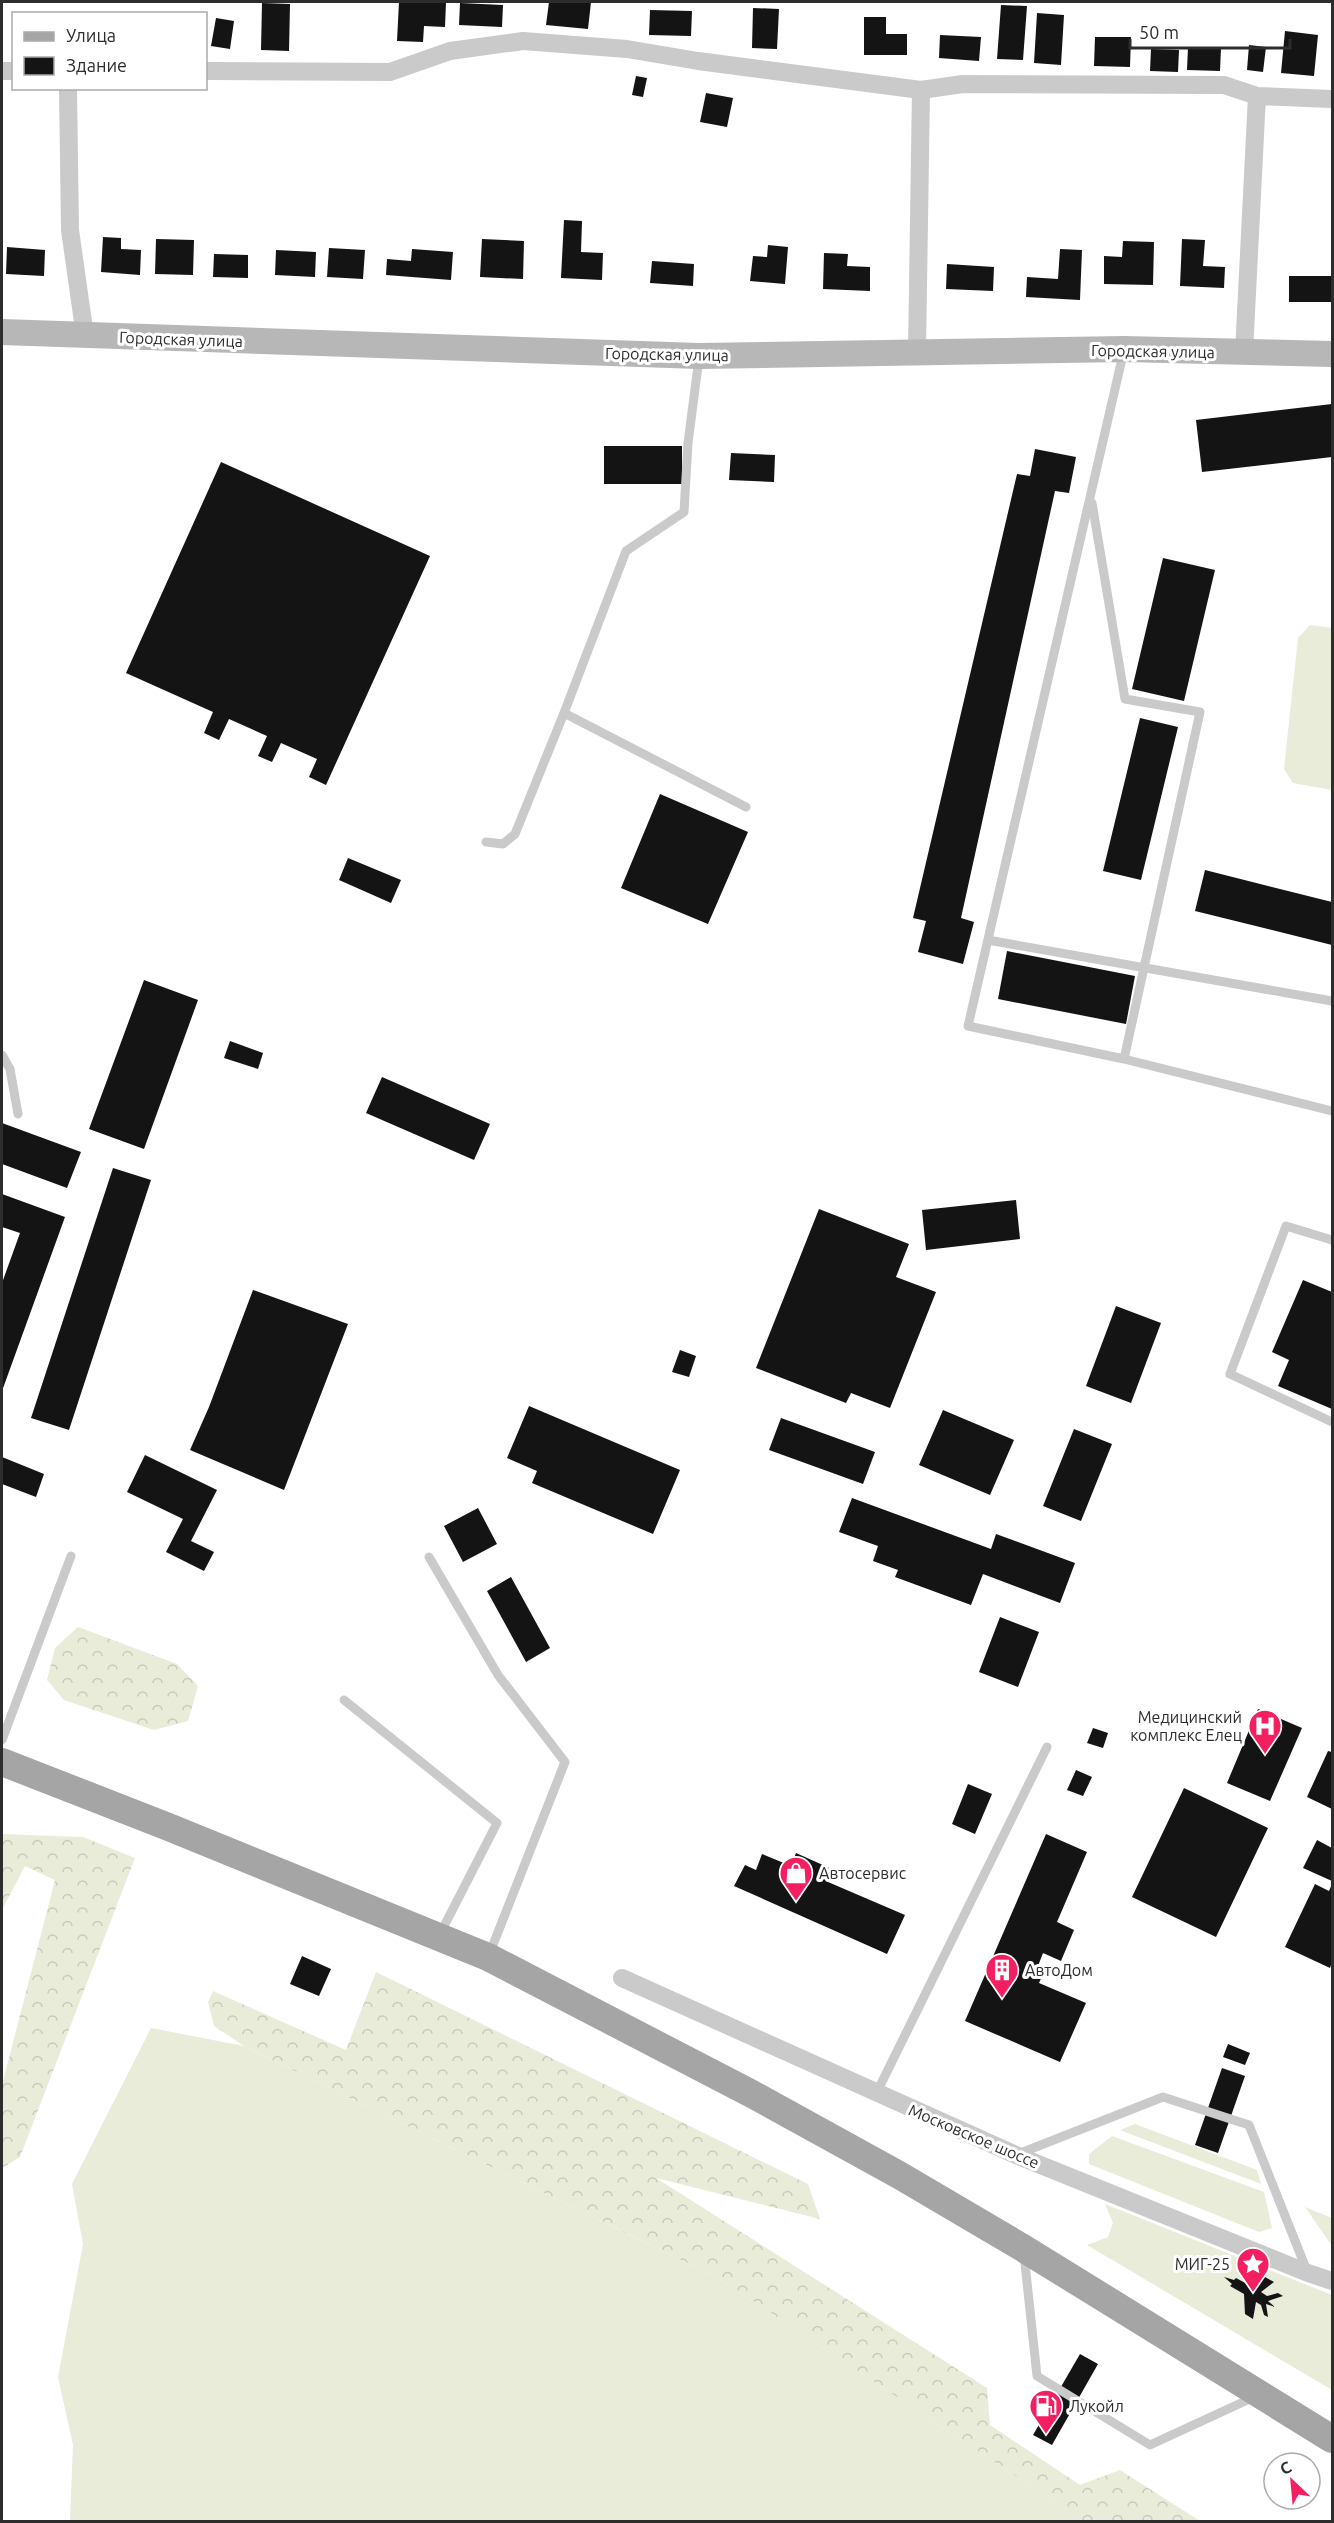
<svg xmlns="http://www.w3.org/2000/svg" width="1334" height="2523" font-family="Ubuntu,sans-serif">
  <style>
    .grass { fill: #e8ecd9 }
    .forest { fill: url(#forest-crowns) }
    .building { fill: #141414 }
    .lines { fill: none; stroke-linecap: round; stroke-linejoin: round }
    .lane { stroke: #cacaca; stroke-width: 9 }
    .street { stroke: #cacaca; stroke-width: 18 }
    .secondary { stroke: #b7b7b7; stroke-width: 26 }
    .primary { stroke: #a5a5a5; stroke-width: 28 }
    .labels { text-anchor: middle; stroke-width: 6; stroke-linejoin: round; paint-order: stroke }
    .street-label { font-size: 16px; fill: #2d2d2d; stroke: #fff }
    .poi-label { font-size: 16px; fill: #2d2d2d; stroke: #fff; text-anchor: start }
  </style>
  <defs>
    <pattern id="forest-crowns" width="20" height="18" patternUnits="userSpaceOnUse" patternTransform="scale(1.5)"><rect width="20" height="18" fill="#e8ecd9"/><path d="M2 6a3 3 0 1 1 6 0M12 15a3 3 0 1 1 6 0" fill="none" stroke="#c7cbbb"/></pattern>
  </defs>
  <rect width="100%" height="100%" fill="#fff"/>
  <path class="grass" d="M1310 625 1332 628V790L1293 783 1284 769 1298 638Z
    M151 2028 244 2046 718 2278 1083 2521H70L73 2445 58 2377 83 2244 72 2184Z
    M1135 2124 1257 2170 1261 2184 1120 2130Z
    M1112 2136 1264 2192 1272 2228 1259 2232 1089 2164V2154Z
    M1105 2204 1332 2295V2390L1087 2245 1108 2237 1113 2223Z
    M1305 2207 1332 2218V2245L1330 2243Z"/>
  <path class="forest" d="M78 1627 177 1664 198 1686 188 1721 154 1730 64 1700 47 1680 55 1648Z
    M2 1834 83 1837 135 1858 20 2157 2 2168V2085L55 1880 25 1866 2 1910Z
    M376 1972 808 2184 820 2219 656 2178 987 2388 990 2425 1080 2485 1120 2470 1200 2521H1083L718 2278 244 2046 214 2026 208 2002 213 1991 346 2050Z"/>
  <path class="building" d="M399 2H446L445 27 424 26 423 42 397 41Z
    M549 2H591L588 29 546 25Z
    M262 3 290 4 289 51 261 50Z
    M460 3 503 5 502 27 459 25Z
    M1001 5 1027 6 1023 60 997 59Z
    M753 8 779 9 777 49 752 48Z
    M650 10 692 11 691 36 649 35Z
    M1037 13 1064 15 1061 65 1034 63Z
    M864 17H886V34H907V55H864Z
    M216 18 234 21 230 49 211 46Z
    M1285 31 1318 35 1314 76 1281 73Z
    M940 35 981 37 979 61 939 58Z
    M1095 37H1131L1130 67 1094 66Z
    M1249 45 1266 47 1263 72 1247 70Z
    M1188 47 1221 48 1220 71 1187 70Z
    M1151 49 1179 50 1178 72 1150 71Z
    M636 76 647 78 643 97 632 95Z
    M706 93 733 98 727 127 700 122Z
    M564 220 582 221 581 252 603 253 602 280 561 278Z
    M103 237 121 238V249L141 250 140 275 101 272Z
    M156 239 194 240 193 275 155 274Z
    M482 239 524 241 523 279 480 277Z
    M1182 239 1205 240 1203 266 1225 267 1224 288 1180 286Z
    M1123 241 1154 242 1153 285 1104 284V256L1122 257Z
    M768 245 788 247 785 284 750 281 753 256 767 257Z
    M7 247 45 250 44 276 6 274Z
    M329 248 365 250 363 279 327 277Z
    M412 249 453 252 451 280 386 275 387 259 411 261Z
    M1060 249 1082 250 1080 300 1026 297 1027 277 1058 279Z
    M276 250 316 252 315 277 275 275Z
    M824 253 848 254 847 266 870 267V291L823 289Z
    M214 254 248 255V278L213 277Z
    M652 261 694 264 693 286 650 283Z
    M947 264 994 267 993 291 946 289Z
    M1289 276H1332V302H1289Z
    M1332 404V457L1202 472 1196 420Z
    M604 446H682V484H604Z
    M1035 449 1076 457 1069 493 1055 491 961 918 974 922 963 964 918 952 926 921 913 918 1017 474 1030 476Z
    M731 453 775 455 774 482 729 480Z
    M221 462 430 556 326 785 309 777 317 759 281 743 272 762 258 756 267 736 229 719 219 740 204 733 213 712 126 673Z
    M1163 558 1215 570 1184 701 1132 689Z
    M1140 718 1178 727 1141 880 1103 871Z
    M660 794 748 832 708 924 621 888Z
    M348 858 401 880 391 903 339 880Z
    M1205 870 1332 902V945L1195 911Z
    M1007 951 1135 976 1126 1024 998 999Z
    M144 980 198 1000 144 1149 89 1129Z
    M230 1041 263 1053 258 1069 224 1058Z
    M382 1077 490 1124 474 1160 366 1113Z
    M2 1123 81 1152 67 1188 2 1164Z
    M113 1168 151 1180 69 1430 31 1418Z
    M2 1194 65 1217 2 1391V1283L20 1233 2 1227Z
    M1016 1200 1020 1239 926 1250 922 1210Z
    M819 1209 909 1244 896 1277 936 1292 890 1408 851 1393 846 1403 756 1368Z
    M1303 1280 1332 1292V1409L1278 1386 1289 1360 1272 1352Z
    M253 1290 348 1324 284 1490 190 1450 209 1407Z
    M1116 1306 1161 1323 1131 1403 1086 1386Z
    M680 1350 696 1356 689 1377 672 1372Z
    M529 1406 680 1470 653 1534 532 1483 537 1471 507 1458Z
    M943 1410 1014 1440 990 1495 919 1465Z
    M781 1418 875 1452 863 1484 769 1450Z
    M1074 1429 1112 1444 1081 1521 1043 1506Z
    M145 1455 217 1490 191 1541 214 1552 204 1571 166 1552 183 1519 127 1492Z
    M2 1457 44 1474 36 1497 2 1484Z
    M852 1498 991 1549 996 1534 1075 1563 1060 1603 983 1574 971 1605 895 1577 898 1570 873 1561 878 1546 839 1532Z
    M478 1508 497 1544 463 1562 444 1526Z
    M511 1577 550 1648 526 1662 487 1591Z
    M1000 1617 1039 1632 1018 1687 979 1672Z
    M1258 1709 1302 1728 1270 1801 1227 1783Z
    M1093 1728 1108 1733 1103 1748 1087 1743Z
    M1328 1751 1332 1752V1809L1307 1797Z
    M1076 1770 1092 1777 1083 1796 1067 1790Z
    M968 1784 992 1794 975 1834 952 1824Z
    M1184 1788 1268 1828 1216 1937 1132 1897Z
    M1046 1834 1087 1852 1057 1922 1074 1930 1061 1961 1043 1953 1038 1966 1045 1969 1039 1983 1086 2003 1060 2062 965 2021Z
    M1317 1840 1332 1848V1881L1303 1868Z
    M796 1853 834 1870 828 1882 905 1915 887 1954 734 1886 745 1865 756 1870 762 1854 791 1866Z
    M1315 1884 1329 1891 1332 1884V1962L1330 1968 1285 1947Z
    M302 1956 331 1969 319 1996 290 1984Z
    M1228 2044 1250 2053 1245 2065 1223 2057Z
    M1222 2068 1245 2076 1218 2153 1195 2145Z
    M1224 2277 1234 2280 1236 2278 1249 2285 1265 2277 1274 2282 1261 2292 1267 2296 1278 2293 1283 2296 1268 2301 1275 2307 1266 2304 1268 2317 1264 2315 1261 2305 1256 2302 1253 2319 1245 2314 1244 2294 1230 2286 1232 2284Z
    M1080 2354 1098 2364 1052 2445 1033 2435Z"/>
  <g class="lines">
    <path class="lane" d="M1124 350 968 1026 1124 1059 1332 1111
      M1092 503 1125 699 1200 712 1124 1059
      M564 713 746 807
      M486 842 503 844 515 834 564 713 626 551 684 512 688 443 699 358
      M988 940 1332 1001
      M2 1055 10 1069 18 1114
      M1332 1240 1286 1226 1230 1374 1332 1422
      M429 1557 498 1675 565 1762 489 1955
      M344 1700 497 1823 440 1934
      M2 1740 71 1556
      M876 2094 1047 1747
      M1018 2154 1163 2097 1249 2125 1307 2271
      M1024 2254 1037 2376 1150 2445 1254 2397"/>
    <path class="street" d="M2 71H14
      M206 71 390 72 450 51 523 41 627 49 698 61 921 90 963 84 1224 85 1257 96 1332 99
      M68 88 70 230 85 336
      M917 352 921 90
      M1244 352 1257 96
      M622 1978 1016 2155 1308 2273 1332 2281"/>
    <path class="secondary" d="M2 332 699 356 1124 349 1332 354"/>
    <path class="primary" d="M2 1762 166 1826 488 1957 752 2094 899 2175 1023 2248 1332 2439"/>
  </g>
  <defs>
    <g id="hospital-pin" transform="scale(1.725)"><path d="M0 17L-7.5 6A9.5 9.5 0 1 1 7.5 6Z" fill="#f41f61" stroke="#fff"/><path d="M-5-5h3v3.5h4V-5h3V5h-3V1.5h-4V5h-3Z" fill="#fff"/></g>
    <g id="shop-pin" transform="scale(1.725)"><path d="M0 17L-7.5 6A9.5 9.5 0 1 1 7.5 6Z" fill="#f41f61" stroke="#fff"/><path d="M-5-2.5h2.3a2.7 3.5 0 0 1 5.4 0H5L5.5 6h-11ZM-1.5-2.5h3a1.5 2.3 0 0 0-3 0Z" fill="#fff"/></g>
    <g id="building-pin" transform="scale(1.725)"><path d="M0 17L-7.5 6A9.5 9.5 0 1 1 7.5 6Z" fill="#f41f61" stroke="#fff"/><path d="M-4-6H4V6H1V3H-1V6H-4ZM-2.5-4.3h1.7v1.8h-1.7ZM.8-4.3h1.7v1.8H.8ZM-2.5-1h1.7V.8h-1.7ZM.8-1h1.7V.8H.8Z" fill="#fff"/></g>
    <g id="sight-pin" transform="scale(1.725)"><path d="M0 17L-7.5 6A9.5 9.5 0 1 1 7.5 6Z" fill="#f41f61" stroke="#fff"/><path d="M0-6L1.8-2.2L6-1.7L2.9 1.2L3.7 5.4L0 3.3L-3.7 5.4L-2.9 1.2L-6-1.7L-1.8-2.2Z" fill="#fff"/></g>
    <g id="fuel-pin" transform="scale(1.725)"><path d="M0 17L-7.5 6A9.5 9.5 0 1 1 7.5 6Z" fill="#f41f61" stroke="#fff"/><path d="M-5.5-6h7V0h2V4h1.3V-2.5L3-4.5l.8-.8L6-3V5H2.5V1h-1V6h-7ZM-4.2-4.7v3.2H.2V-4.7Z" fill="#fff"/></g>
  </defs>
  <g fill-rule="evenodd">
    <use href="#hospital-pin" x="1265" y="1726"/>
    <use href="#shop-pin" x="796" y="1873"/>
    <use href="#building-pin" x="1002" y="1970"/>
    <use href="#sight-pin" x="1253" y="2264"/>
    <use href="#fuel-pin" x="1046" y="2406"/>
  </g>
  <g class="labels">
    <g class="street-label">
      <text transform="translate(181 339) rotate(2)" y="6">Городская улица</text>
      <text transform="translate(1153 351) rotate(1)" y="6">Городская улица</text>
      <text transform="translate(667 354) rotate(1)" y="6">Городская улица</text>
      <text transform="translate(974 2136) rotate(23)" y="6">Московское шоссе</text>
    </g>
    <g class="poi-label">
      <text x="1242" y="1723" text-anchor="end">Медицинский<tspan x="1242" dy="18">комплекс Елец</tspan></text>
      <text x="819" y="1879">Автосервис</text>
      <text x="1025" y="1976">АвтоДом</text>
      <text x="1230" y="2270" text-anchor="end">МИГ-25</text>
      <text x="1069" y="2412">Лукойл</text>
    </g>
  </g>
  <rect width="1334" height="2523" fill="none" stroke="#2d2d2d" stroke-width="6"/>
  <rect x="12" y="12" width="195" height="78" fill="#ffffff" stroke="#ababab" stroke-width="1.5"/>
  <rect x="24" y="32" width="30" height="9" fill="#a5a5a5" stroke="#ababab" stroke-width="1.5"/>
  <text x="66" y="42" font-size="18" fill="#2d2d2d">Улица</text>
  <rect x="24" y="57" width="30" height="18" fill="#141414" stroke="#ababab" stroke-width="1.5"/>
  <text x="66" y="72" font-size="18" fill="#2d2d2d">Здание</text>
  <g transform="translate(1292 2481) rotate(334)"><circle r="28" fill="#ffffff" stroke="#ababab" stroke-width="1.5"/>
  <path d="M0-4.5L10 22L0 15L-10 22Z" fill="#f41f61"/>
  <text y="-9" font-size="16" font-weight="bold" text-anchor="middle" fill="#2d2d2d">С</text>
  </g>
  <path d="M1130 39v9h160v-9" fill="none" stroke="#2d2d2d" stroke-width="3"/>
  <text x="1139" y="39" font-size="18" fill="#2d2d2d" stroke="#ffffff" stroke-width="4.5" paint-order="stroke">50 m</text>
</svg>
